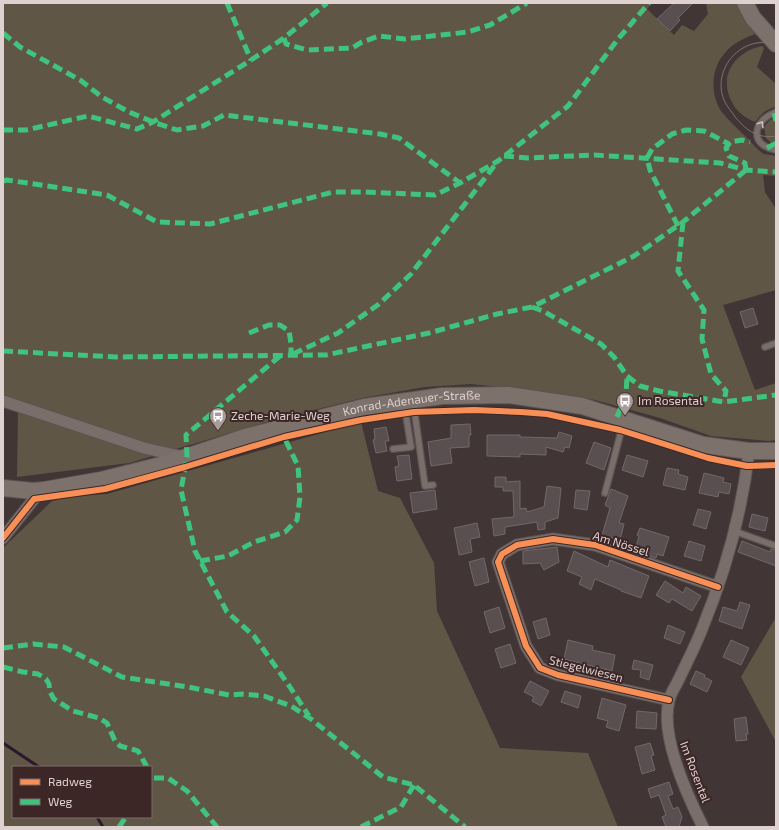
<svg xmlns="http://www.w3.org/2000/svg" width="779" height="830" font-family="'Exo 2',sans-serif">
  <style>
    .green { fill: #605646; fill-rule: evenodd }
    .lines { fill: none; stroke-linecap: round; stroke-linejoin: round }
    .stream { stroke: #2a182c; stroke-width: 3 }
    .building { fill: #594e50; stroke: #72686a }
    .lane-casing { stroke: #5d5352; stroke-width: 8 }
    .street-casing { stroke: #5d5352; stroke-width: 13 }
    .secondary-casing { stroke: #5d5352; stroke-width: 18 }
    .lane { stroke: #796e69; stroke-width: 5.5 }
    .street { stroke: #796e69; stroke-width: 11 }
    .secondary { stroke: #7d716b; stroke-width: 16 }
    .tram { stroke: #7c7270; stroke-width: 1 }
    .quiet { stroke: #40c37c; stroke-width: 5; stroke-dasharray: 10 5; stroke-linecap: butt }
    .cycleway-casing { stroke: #3c2726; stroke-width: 8 }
    .cycleway { stroke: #f78f57; stroke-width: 6 }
    .oneway { stroke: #cbbdbb }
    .labels { text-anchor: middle; stroke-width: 4; stroke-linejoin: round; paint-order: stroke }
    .poi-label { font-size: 12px; fill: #dfd1d0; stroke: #3c2726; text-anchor: start }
    .street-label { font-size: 12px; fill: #dfd1d0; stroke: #3c2726 }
  </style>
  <rect width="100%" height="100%" fill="#413635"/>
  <path class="green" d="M3 3H652L647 9 674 35 682 25 694 31 708 14 706 3H738L757 33C745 38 732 43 724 54 711 69 710 94 721 111 728 120 736 127 744 135 749 139 759 152 764 154 768 155 772 155 776 156V176L763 175 765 192 776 209V290L723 305 755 390 776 383V440L769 441 711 436 660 418 595 400 539 391 471 384 425 387 362 398 277 419 129 463 17 477 18 410 3 405Z
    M762 46 764 48 757 67 776 84V107C766 109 761 114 755 122 746 118 738 113 733 104 717 77 734 52 762 46Z
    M774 118 776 128V140L771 143 766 138 764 127 769 121Z
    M361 422 378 491 400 498 434 563 437 611 500 748 588 753 618 827H3V549L4 547 51 502 62 497 107 494ZM13 767H151V817H13Z
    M776 617V742L741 677Z"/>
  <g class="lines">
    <path class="stream" d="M3 743 39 767
      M97 817 103 827"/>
  </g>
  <path class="building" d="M674 3H693L678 18 680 20 670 31 657 19Z
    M753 308 758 324 745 328 740 312Z
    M470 424 471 435H469V447L450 448 452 463 431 466 428 442 451 438V425Z
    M386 427 389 441H385L387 451 376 453 373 440 375 439 374 429Z
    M559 432 572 436 569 448 565 447 563 452 546 447V455L520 454V457L487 456V435H520V437L557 438Z
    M594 442 611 448 604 470 586 463Z
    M409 455 412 479 397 481 395 467 399 466 397 456Z
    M627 455 648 461 643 477 622 470Z
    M667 468 679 470 678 474 688 477 685 490 663 485Z
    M704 473 724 478 723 482 731 484 729 494 719 492 718 497 699 493Z
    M495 477H506V482L520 481V509L526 508 527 512 544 507 547 486 561 488 558 518 545 522V529L538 530 537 522 505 527V534L494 536 492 519 514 517 513 491H503V487H495Z
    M611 489 628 496 619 523 624 524 620 540 602 535 610 508 605 505Z
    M435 490 437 509 413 513 410 493Z
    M576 490 590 491 587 510 574 508Z
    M698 509 711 512 706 529 693 525Z
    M752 514 768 518 765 531 749 527Z
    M477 523 480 537 470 539 472 552 459 555 454 528Z
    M640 528 669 537 663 556 657 554 656 558 635 551 639 536 637 535Z
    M689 541 705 546 701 561 684 556Z
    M742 541 770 552 771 549 776 550V566L738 552Z
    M557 547 559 562 544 570 540 563 523 564V551Z
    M574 551 608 567 610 560 649 576 641 598 621 591V590L595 579 591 590 579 584 582 577 567 571Z
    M484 558 489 582 475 586 469 562Z
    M665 581 683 593 686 587 701 596 692 611 672 599 669 603 656 595Z
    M740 602 750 605 742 629 719 621 723 607 737 611Z
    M499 607 505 628 490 633 484 612Z
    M546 618 550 635 538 639 533 622Z
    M668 625 685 632 680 644 664 638Z
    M568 640 593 646 592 650 615 655 612 671 564 659Z
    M731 640 749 648 741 665 723 657Z
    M510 644 516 663 501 668 495 649Z
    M634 660 653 665 649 680 640 677 641 670 632 669Z
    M696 671 705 675 704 677 712 681 707 692 690 684Z
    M530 681 549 691 541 706 532 701 534 697 524 692Z
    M565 691 581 696 578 708 561 702Z
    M602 698 626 705 619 731 606 727 608 721 597 718Z
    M637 711 657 713 656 729 636 728Z
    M746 717 748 734H746L747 740 736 741 734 719Z
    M650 743 654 755 651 756 655 770 642 774 635 747Z
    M669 782 673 794 668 796 673 809 678 807 682 817 679 827H666L662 817 666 815 659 795 651 798 648 789Z"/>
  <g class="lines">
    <g class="lane-casing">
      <path id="lane" d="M776 112C753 120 748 145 776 150
        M765 347 776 343
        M413 401 425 486 433 485
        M393 449 411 447 404 403
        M605 493 624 420
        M734 531 776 546"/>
    </g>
    <g class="street-casing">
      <path id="street" d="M3 401 144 448 184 457
        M3 538 34 499 44 490
        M669 700 558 675 540 668 526 646 498 562 502 554 517 545 553 539 595 545 718 587
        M703 827C687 795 660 736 669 701 670 694 675 687 678 681 686 664 695 647 702 629 725 573 742 512 749 451"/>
    </g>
    <g class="secondary-casing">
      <g id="secondary">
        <path d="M745 3 753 18 776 44"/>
        <path id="s1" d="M3 488 33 491 44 490 101 480 165 464 245 437 364 407 442 396 508 395 582 406 704 445 749 451H776"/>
      </g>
    </g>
    <use href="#lane" class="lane"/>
    <use href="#street" class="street"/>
    <use href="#secondary" class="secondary"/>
    <path class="tram" d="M776 44C765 41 753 42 743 48 725 58 716 81 724 100 727 107 732 112 736 118 747 131 759 139 776 136"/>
    <path class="quiet" d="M227 3 251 60
      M3 33 20 47 80 80 102 97 129 112 153 122 177 130 203 126 224 115 380 134 399 138 460 183
      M284 38 286 44 307 50 352 48 362 42 379 36 405 39 468 32 490 25 527 3
      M774 113 776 121
      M3 130H26L88 116 137 129 153 122 251 60 284 38 327 3
      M767 148 776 143
      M504 156 528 158 594 155 720 163 746 170 776 172
      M746 170 745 163 729 156 726 148 730 142 742 140 750 142
      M3 181 7 180 107 195 157 222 210 224 333 192H364L435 195 460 183 498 161 568 106 618 39 649 3
      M683 222 678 271 704 310 702 339 711 374 726 391 724 402
      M678 226 650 170 647 158 652 149 672 134 686 130 704 131 729 144
      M532 307 543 311 601 344 614 357 627 376 640 386 659 391 724 402 776 395
      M249 333 269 325H280L289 331 291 343V355
      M3 351 115 357 326 355 429 333 497 314 532 307 634 256 683 222 746 170
      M293 354 338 333 379 304 411 274 495 165
      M280 356 186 435 187 457 181 490 195 551 227 612 254 636 290 687 309 716
      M617 417 626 395 627 376
      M200 561 228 556 254 542 285 532 297 520 300 497 298 466 284 437
      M3 648 33 644 64 647 122 677 188 687 229 695 242 694 264 696 291 706 311 719 383 777 414 785 465 827
      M3 667 23 672 38 674 46 679 49 684 50 692 54 699 73 711 99 718 107 723 115 741 120 746 135 750 138 751 147 767
      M154 778H168L187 791 217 827
      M119 827 126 817
      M361 827 401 807 414 785"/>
    <g class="cycleway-casing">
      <path id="cycleway" d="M3 538 34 499 105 489 185 467 284 437 361 420 414 412 474 410 521 412 547 414 620 430 708 458 747 466 776 465
        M669 700 558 675 540 668 526 646 498 562 502 554 517 545 553 539 595 545 718 587"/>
    </g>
    <use href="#cycleway" class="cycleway"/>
  </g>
  <defs><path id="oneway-chevron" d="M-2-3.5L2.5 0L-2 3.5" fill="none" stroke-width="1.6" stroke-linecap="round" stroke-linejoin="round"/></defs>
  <use class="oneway" href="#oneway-chevron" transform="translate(761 124) rotate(-57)"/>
  <defs>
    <g id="bus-pin" transform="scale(0.9)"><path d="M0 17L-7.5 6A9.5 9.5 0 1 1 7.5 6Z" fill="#a89b9a" stroke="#3c2726"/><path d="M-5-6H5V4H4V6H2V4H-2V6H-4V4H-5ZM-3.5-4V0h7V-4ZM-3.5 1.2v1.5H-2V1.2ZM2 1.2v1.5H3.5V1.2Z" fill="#fff"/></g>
  </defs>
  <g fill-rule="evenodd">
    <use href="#bus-pin" x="625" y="401"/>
    <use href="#bus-pin" x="218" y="416"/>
  </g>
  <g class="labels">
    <g class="poi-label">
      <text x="638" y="405">Im Rosental</text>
      <text x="231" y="420">Zeche-Marie-Weg</text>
    </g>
    <g class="street-label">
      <text dy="4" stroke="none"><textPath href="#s1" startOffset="420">Konrad-Adenauer-Straße</textPath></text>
      <text transform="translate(621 544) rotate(17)" y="4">Am Nössel</text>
      <text transform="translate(586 669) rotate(14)" y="4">Stiegelwiesen</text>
      <text transform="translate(695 772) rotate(69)" y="4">Im Rosental</text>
    </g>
  </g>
  <rect width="779" height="830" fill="none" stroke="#dfd1d0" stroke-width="8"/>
  <rect x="12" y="766" width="140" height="52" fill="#3c2726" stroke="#7d6b6a"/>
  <rect x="20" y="779" width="20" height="6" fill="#f78f57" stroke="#7d6b6a"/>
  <text x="48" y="786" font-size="12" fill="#dfd1d0">Radweg</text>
  <rect x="20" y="799" width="20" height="6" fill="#40c37c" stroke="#7d6b6a"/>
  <text x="48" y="806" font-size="12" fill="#dfd1d0">Weg</text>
</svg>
